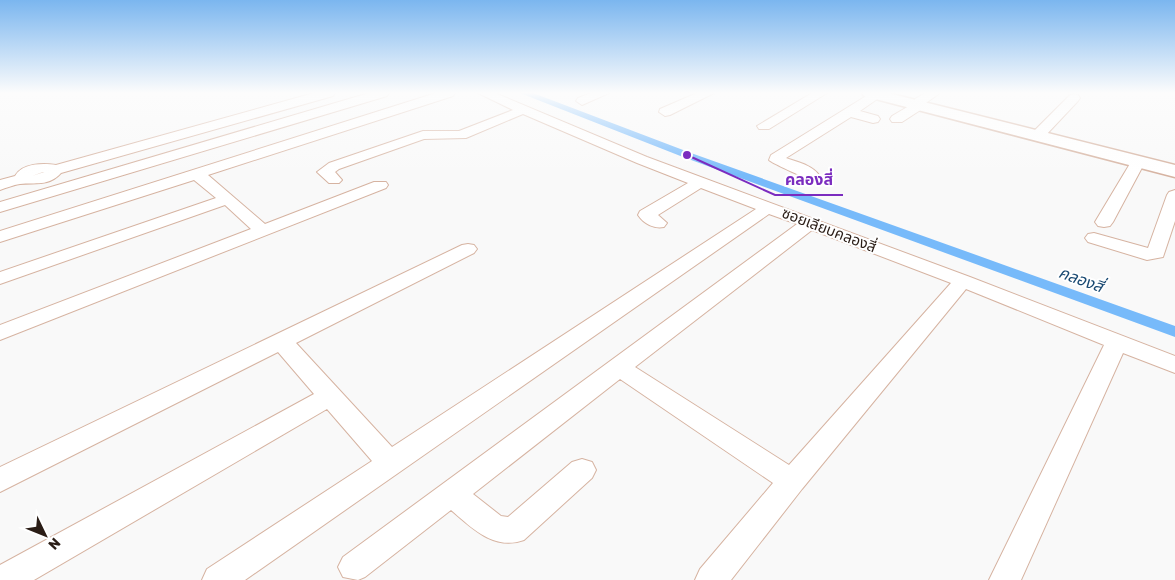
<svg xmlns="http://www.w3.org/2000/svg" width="1175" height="580" font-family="Rubik,'Noto Sans Thai',sans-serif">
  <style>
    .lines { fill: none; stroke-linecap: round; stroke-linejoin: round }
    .canal { fill: #77bafa; fill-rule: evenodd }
    .minor-casing { stroke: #d6b3a1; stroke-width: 2 }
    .major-casing { stroke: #d6b3a1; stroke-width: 3 }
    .minor { fill: #fff; fill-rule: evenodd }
    .major { fill: #fff; fill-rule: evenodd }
    .labels { text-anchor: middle; stroke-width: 4; stroke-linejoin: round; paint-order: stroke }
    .street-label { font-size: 15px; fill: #2a1d16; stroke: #fff }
    .water-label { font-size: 16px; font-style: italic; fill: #184871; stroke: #fff }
    .leader { fill: none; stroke: #7b2cbf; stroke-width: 2 }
    .callout-dot { fill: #7b2cbf; stroke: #fff; stroke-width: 2 }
    .callout-label { font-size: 16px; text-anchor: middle; font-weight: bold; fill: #7b2cbf; stroke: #fff; stroke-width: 4; stroke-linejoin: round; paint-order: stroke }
  </style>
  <rect width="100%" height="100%" fill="#f9f9f9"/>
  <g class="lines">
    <path class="canal" d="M520 93H533L691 153 1175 326V337L683 157Z"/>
    <g class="minor-casing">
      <path id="minor" d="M314 93H335L333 96 61 173C48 187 36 182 20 184 13 185 6 188 0 190V180L15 176C22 163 43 163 56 165ZM44 172 32 176 43 172Z
        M369 93H389L387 96 0 212V202Z
        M436 93H455L453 96 208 175 265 224 374 182H386L388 185 386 188 0 340V325L251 229 225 205 0 284V272L216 198 194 180 0 242V231Z
        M478 93H495L647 157 970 277 1175 356V373L1123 353 1021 580H989L1104 345 966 289 802 489 731 580H695L700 569 773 483 620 379 473 494 501 516 508 517 572 462 582 459 592 462 596 470 592 478 524 540C494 551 472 528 451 510L365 577 358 580 343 577 338 567 343 557 797 224 769 214 245 580H202L207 569 372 461 327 409 34 580H0V565L314 394 278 352 0 492V467L462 245 468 244 474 245 477 249 474 253 296 343 392 447 756 209 701 188 658 215 667 223 664 227C654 229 644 224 638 215L640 211 688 183 637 163 523 114 466 138 424 139 339 169 335 172 342 180 339 183H329L317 172 329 163 423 131H459L513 110ZM812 230 951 283 789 465 635 367Z
        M591 93H609L582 105 576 101 578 98Z
        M697 93H714L670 115 665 116 659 112 660 109Z
        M812 93H827L769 129H759L757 126Z
        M871 93 883 95 860 111 878 116 880 119 878 122 873 123 851 117 786 158C797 162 812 165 819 175L816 178C813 179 812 180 808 179 805 178 770 162 769 160L771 155Z
        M925 93H940L923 105 922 109 902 122H892L890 119 892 116 914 103 915 99Z
        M1074 94 1078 95 1080 98 1078 101 1045 136H1035L1033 133 1035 130 1070 95Z
        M1138 158 1143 159 1145 162 1113 222 1110 226 1104 227 1098 226 1095 222 1131 162 1133 159Z
        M1175 190V221L1163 257 1147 260 1088 242 1085 238 1088 234 1094 233 1148 248 1167 195 1169 192Z"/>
    </g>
    <g class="major-casing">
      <path id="major" d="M862 93H888L1175 165V177L864 96Z"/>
    </g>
    <use href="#minor" class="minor"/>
    <use href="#major" class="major"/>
  </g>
  <linearGradient id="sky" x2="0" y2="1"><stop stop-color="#7bb6ef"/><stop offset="0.53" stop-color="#fcfcfc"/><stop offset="1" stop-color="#fcfcfc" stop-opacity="0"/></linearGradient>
  <rect width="1175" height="175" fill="url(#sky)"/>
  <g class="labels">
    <g class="street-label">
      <text transform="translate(829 230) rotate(21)" y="5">ซอยเลียบคลองสี่</text>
    </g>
    <g class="water-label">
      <text transform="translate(1081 279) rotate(20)" y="6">คลองสี่</text>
    </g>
  </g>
  <path class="leader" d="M687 155L775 195H843"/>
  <circle class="callout-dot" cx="687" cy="155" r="5"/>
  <g class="callout-label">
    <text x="809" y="185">คลองสี่</text>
  </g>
  <g transform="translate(45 535) rotate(133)" stroke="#ffffff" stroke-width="4" paint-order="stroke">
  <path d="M0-4L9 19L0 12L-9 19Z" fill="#2a1d16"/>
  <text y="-8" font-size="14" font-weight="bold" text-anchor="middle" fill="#2a1d16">N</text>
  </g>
</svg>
